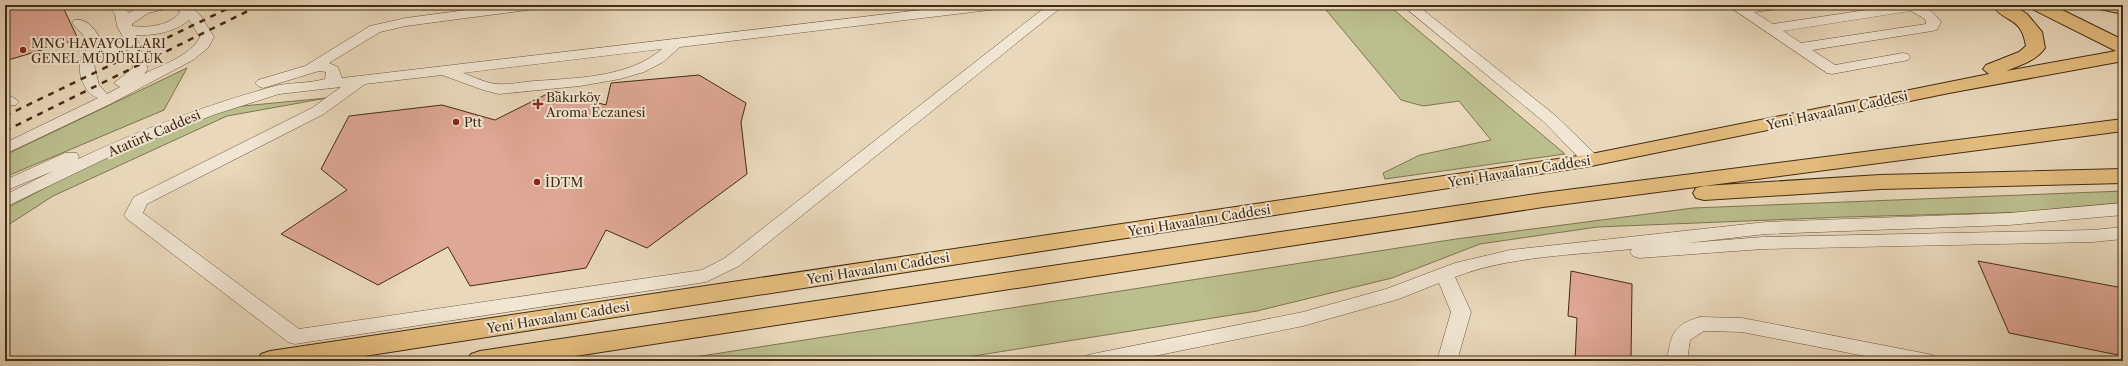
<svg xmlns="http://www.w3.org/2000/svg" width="2128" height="366" font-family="'Libre Caslon Text',serif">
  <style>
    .green { fill: #bbbe8d; stroke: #7f7550 }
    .building { fill: #dfa795; stroke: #432c13 }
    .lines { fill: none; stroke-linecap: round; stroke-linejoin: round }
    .minor-casing { stroke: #6c573d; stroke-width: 1 }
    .major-casing { stroke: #432c13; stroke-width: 2 }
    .minor { fill: #f1e6d3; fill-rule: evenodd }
    .major { fill: #e4bc7e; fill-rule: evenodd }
    .rail { stroke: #432c13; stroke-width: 2.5; stroke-dasharray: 6 6; stroke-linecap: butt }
    .poi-dot { fill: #8f2418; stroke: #f1e6d3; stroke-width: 1.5 }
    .labels { text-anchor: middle; stroke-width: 4; stroke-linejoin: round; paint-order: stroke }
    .poi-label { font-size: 13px; fill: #432c13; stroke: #f1e6d3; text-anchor: start }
    .street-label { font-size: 13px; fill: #432c13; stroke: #f1e6d3 }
  </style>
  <rect width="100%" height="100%" fill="#e9d8bb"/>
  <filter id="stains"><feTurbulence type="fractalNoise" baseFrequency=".005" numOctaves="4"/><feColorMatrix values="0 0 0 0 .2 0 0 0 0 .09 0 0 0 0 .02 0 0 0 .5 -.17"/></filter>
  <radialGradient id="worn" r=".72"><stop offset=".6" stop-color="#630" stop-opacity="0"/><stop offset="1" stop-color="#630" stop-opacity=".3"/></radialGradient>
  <path class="green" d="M1322 5H1388L1565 154 1385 179 1383 173 1420 155 1491 140 1459 101 1423 106 1401 100Z
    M187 68 164 110 5 177V155Z
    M327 98 227 116 53 196 5 227V209L100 159 232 107Z
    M2123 191V204L2100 210 1845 217 1597 227 1480 244 1392 278 1257 311 942 361H669L1456 239 1693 208Z"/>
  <path class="building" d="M5 5H62L78 39 5 61Z
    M699 75 746 103 741 122 747 174 647 248 606 230 586 268 470 286 448 247 378 285 281 234 347 190 321 169 349 116 442 105 495 120 553 91 606 105 611 83Z
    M1978 261 2123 288V356L2009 333Z
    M1571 271 1632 284 1631 361H1575L1577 318 1568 316Z"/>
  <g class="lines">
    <g class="minor-casing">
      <path id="minor" d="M108 5H122L129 13C143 4 155 5 172 5L170 8 148 13 132 24V26C148 28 167 26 179 14L180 11 176 9 175 5H190L201 16 214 37 208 48 193 60 110 104 5 154V143L98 98C86 95 78 76 80 64 80 58 87 50 89 44L86 38 72 23 74 20C88 17 98 33 103 44L102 47 125 41 117 26 115 14ZM189 20 200 37C190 56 162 65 144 74L148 69 136 35C153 36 176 32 189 20ZM128 50 133 68 114 83 120 87 107 94 99 85 94 64 99 56H108Z
        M504 5H542L535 9 406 26 380 32 329 63 338 67 342 78 963 5H1005L998 9 680 47 663 62 644 72 620 79 580 86 499 94 483 90 442 75 365 84 324 114 147 204 143 213 299 329 702 270 725 258 1048 5H1064L739 266 706 282 295 344 288 342 127 219 124 215 134 197 312 108 341 87 279 94 213 115 111 156 5 207V195L53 171 5 191V180L65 153H77L79 157 78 159C140 130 204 106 271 87 288 82 307 84 325 79L326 72 319 71 263 88 258 86 255 83 258 80 305 66 370 26 406 18ZM662 49C629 78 575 78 534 81 522 82 509 85 497 84 486 83 474 77 463 73Z
        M1402 5H1417L1556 116 1597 156 1599 160 1597 164H1585L1544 122Z
        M1727 5H1785L1778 9 1754 12 1773 24 1899 5C1917 5 1930 6 1941 22L1937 30 1932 31 1812 50 1835 65 1903 53 1908 54 1910 57 1908 60 1903 61 1832 74 1827 73ZM1911 11 1925 19 1926 24 1801 43 1783 31Z
        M5 94 16 99 19 102 16 105H5Z
        M2123 203V215L2009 225 1766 234 1687 243 1763 237 2093 230 2123 227V239L2093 242 1763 249 1639 258 1633 256 1630 252 1632 249C1575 255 1509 256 1455 277L1471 312 1457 361H1437L1451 312 1439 283 1399 299 1303 326 1129 361H1082L1085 356 1092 354 1303 312 1386 289 1455 263 1510 250 1766 222 2009 213Z
        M1700 317 1742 318 1928 354 1935 356 1938 361H1890L1742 332 1704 331 1690 340 1687 361H1667C1671 335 1672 325 1700 317Z"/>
    </g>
    <g class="major-casing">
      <path id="major" d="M1992 5H2013L2027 14 2042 32 2045 48C2036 61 2020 65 2006 71L2116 51 2032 9 2029 5H2052L2123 40V61L1949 93 1591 166 332 361H257L261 354 270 351 1591 154 1989 74 1983 69 1986 65 2019 52 2026 46C2021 15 2005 24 1992 5Z
        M2097 5H2123V14L2100 9Z
        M2123 119V131L1543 207 543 361H467L471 354 480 351 1543 193Z
        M2123 169V183L1880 189 1704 200 1696 198 1693 193 1696 188 1704 186 1880 175Z"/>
    </g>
    <use href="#minor" class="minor"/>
    <use href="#major" class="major"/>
    <path class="rail" d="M5 116 235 5
      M5 131 260 5"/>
  </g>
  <g class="poi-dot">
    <circle cx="23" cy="50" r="4"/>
    <path d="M536 98h4v4h4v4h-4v4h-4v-4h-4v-4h4z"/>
    <circle cx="456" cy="122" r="4"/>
    <circle cx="537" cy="182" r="4"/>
  </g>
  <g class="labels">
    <g class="poi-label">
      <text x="31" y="48">MNG HAVAYOLLARI<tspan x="31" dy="15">GENEL MÜDÜRLÜK</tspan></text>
      <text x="546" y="102">Bakırköy<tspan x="546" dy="15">Aroma Eczanesi</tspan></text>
      <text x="464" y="127">Ptt</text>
      <text x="545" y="187">İDTM</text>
    </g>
    <g class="street-label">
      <text transform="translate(1837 110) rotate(-12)" y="5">Yeni Havaalanı Caddesi</text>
      <text transform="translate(154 133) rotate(-23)" y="5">Atatürk Caddesi</text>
      <text transform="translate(1519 171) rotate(-9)" y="5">Yeni Havaalanı Caddesi</text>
      <text transform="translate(1199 220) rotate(-9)" y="5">Yeni Havaalanı Caddesi</text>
      <text transform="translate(878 268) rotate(-9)" y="5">Yeni Havaalanı Caddesi</text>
      <text transform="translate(558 317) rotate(-9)" y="5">Yeni Havaalanı Caddesi</text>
    </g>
  </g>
  <rect width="2128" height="366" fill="none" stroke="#e9d8bb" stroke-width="20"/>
  <rect x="6" y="6" width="2116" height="354" fill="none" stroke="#432c13" stroke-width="2"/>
  <rect x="10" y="10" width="2108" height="346" fill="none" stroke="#432c13"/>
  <rect width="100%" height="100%" filter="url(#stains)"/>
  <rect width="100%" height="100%" fill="url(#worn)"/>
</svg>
